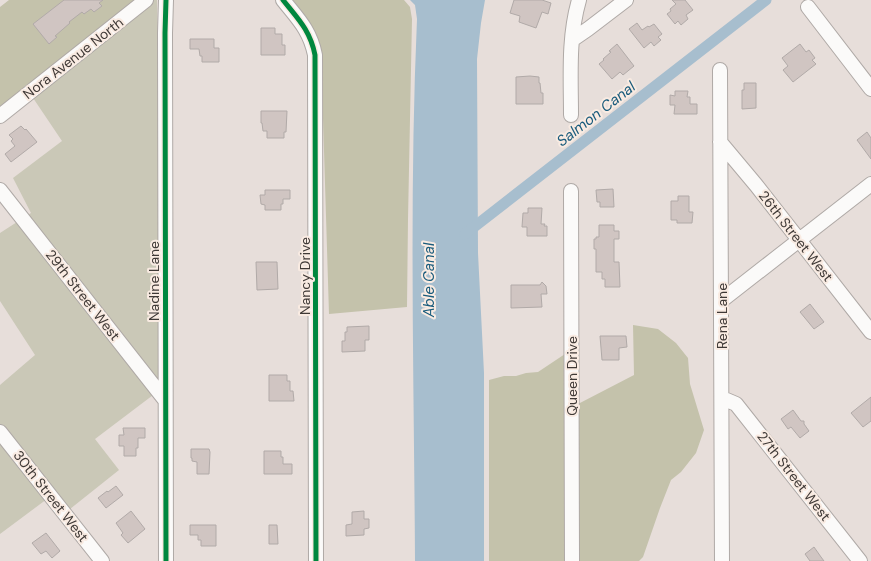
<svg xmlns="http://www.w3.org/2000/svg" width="871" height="561" font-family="'DM Sans',sans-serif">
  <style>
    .green { fill: #cac8b7 }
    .forest { fill: #c4c2ab }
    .water { fill: #a7bece }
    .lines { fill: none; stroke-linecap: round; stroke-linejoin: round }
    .canal { stroke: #a7bece; stroke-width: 11 }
    .building { fill: #d0c5c2; stroke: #b1aaa8 }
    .minor-casing { stroke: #afa9a6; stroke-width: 16 }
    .minor { stroke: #fbfaf9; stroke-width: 14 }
    .cycleway-casing { stroke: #f9ebe2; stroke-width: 8 }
    .cycleway { stroke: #00873e; stroke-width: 5 }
    .labels { text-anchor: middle; stroke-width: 4; stroke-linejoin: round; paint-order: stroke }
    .street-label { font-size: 14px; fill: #3f3936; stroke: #f9ebe2 }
    .water-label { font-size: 15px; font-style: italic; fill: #195b7c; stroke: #f9ebe2 }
  </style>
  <rect width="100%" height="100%" fill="#e7deda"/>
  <path class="green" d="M152 0H157L165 386 95 439 119 470 70 509 51 496 0 534V385L35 355 0 301V233L31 213 13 178 62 141 25 86Z"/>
  <path class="forest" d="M9 0H152L25 86 0 109V7Z
    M282 0H404L410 7 412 19 408 219 407 307 329 314 321 53Z
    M633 325 658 329 676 343 688 358 690 384 704 430 696 453 681 472 671 480 660 508 643 557 639 561H489V380L504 376H516L526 373 538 372 565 354 578 404 634 375Z"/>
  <path class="water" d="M410 0H485L481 23 477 59 478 253 484 373V561H415C414 380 409 199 417 19L415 5Z"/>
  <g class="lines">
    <path class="canal" d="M465 234 766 0"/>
  </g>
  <path class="building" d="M64 0H103L99 3 102 6 94 12 91 9 84 14 82 12 69 22 70 23 55 36 57 37 49 44 33 24Z
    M514 0H542L551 3 548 14 542 12 536 28 519 22 520 16 510 13Z
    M672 0H685L693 10 686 15 688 19 681 25 678 21 675 24 667 14 671 11 670 9 676 4Z
    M637 23 642 30 648 26 649 27 654 24 662 34 658 37 661 40 654 46 651 42 644 48 629 29Z
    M261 28H275V34H282V45H285V55H261Z
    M190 39H214V48H219V62H202V56H200L199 49H190Z
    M617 44 634 66 623 75 620 72 612 79 599 64 604 60 603 59 611 52 609 51Z
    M800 44 806 52 809 50 815 58 812 60 816 64 793 82 783 70 788 66 782 58Z
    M530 76 539 77V83H540L541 93H543V104H516V77Z
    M744 83H756V108L742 109V90H744Z
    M675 91H688L687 97H690V104H697V114H674L675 105H670V95L675 96Z
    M261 111H287L286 132H284V138H267V131H263L262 123H261Z
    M21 126 25 130 26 129 37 142 11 162 5 154 15 146 11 141 13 139 9 135Z
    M867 132 871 138V159L857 140Z
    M613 189 614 207H600V202H597L596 190Z
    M265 190H290V199H283V204H281V210H265V205L261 204 260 195H265Z
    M678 196H689V212H693L692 223H677V220H671V201H678Z
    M528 208H542L541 224H545L544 226H547V236H527V227H522L523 213H528Z
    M599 225H614V231H619V239H614V262H619L620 287H605V279H602V272H596V249H594V239H596V237H599Z
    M256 262H277L278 289 257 290Z
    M542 282 546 286 547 294H541L542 307 511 308V285H540Z
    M810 304 824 322 814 329 800 312Z
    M369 326V340H365V351L342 352V341H345V332H347V327Z
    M600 336H626L627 347 619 348V360H602Z
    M269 375H287V381H290V391H293L294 401H269Z
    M871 397V421L863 427 851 413Z
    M793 410 801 421H804V424L809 431 800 438 791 427 788 429 781 419Z
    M123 428H145V438H138V448H136V456H124V446H119V435H124Z
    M191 449H209L210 452 209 474H197V462L192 461V458H191Z
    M264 451H281V457H283V464H292V474H264Z
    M116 486 123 495 106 508 98 498 107 491 108 492Z
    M131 511 145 529 128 543 121 535 123 533 116 523Z
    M364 511V519H369V528L364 529V535L346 536V525L352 524V512Z
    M190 525H216V546H201V540H198V535H190Z
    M269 525H277L278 544H269Z
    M46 533 60 551 52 558 46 551 41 554 32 543Z
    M814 547 821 557 824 561H810L805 554Z"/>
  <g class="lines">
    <g class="minor-casing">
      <path id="minor" d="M283 0C298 19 310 30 315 55L316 561
        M808 7 871 89
        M572 40 588 29 626 0
        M720 70 722 561
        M571 115C571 77 568 38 579 0
        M0 116 146 0
        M720 142 756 185 871 332
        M0 190 165 400
        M571 191 572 561
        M721 301 871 184
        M722 398 736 404 860 561
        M0 432 102 561
        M166 561 165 33 166 0"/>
    </g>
    <use href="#minor" class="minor"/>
    <g class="cycleway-casing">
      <path id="cycleway" d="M283 0C298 19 310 30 315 55L316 561
        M166 561 165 33 166 0"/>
    </g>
    <use href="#cycleway" class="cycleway"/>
  </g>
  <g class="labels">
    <g class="street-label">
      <text transform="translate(73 58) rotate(-38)" y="5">Nora Avenue North</text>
      <text transform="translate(796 236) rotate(52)" y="5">26th Street West</text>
      <text transform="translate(305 276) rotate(-90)" y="5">Nancy Drive</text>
      <text transform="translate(154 281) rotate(-90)" y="5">Nadine Lane</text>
      <text transform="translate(83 295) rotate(52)" y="5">29th Street West</text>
      <text transform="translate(722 316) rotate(-90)" y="5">Rena Lane</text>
      <text transform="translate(572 376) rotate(-90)" y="5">Queen Drive</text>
      <text transform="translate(794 476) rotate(52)" y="5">27th Street West</text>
      <text transform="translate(51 496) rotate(52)" y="5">30th Street West</text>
    </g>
    <g class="water-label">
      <text transform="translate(596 114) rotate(-38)" y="5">Salmon Canal</text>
      <text transform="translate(429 280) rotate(-90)" y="5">Able Canal</text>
    </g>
  </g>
</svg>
